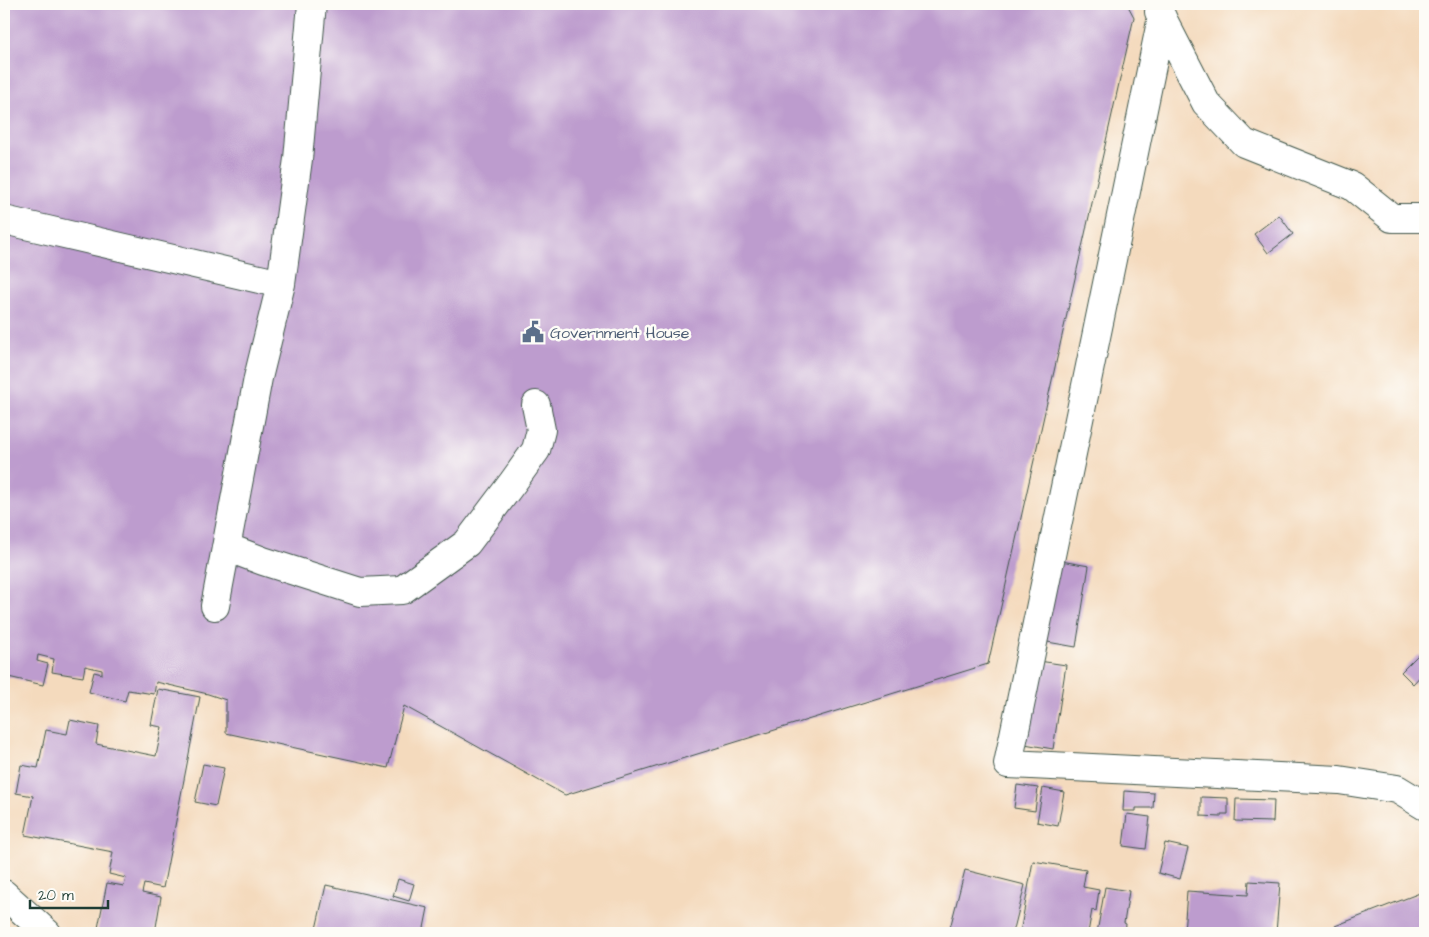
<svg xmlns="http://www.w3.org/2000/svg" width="1429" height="937" font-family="'Architects Daughter',sans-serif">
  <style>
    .building { fill: #bd9cce }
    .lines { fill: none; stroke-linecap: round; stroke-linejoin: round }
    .street-casing { stroke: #3f5549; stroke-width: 30 }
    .secondary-casing { stroke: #3f5549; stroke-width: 30 }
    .street { stroke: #fff; stroke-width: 28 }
    .secondary { stroke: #fff; stroke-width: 28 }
    .labels { text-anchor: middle; stroke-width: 5; stroke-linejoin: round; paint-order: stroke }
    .service-label { font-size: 16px; fill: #4e5e75; stroke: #fdfcf7; text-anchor: start }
  </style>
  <rect width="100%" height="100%" fill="#fdfcf7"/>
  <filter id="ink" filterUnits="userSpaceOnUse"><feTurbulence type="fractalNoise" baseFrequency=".02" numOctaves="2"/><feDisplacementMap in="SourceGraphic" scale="10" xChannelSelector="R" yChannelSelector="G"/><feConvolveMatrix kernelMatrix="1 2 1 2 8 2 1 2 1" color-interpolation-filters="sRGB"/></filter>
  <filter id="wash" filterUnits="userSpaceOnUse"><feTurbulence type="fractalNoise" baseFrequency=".0096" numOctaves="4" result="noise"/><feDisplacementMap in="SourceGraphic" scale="20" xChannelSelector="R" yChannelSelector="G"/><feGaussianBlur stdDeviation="1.12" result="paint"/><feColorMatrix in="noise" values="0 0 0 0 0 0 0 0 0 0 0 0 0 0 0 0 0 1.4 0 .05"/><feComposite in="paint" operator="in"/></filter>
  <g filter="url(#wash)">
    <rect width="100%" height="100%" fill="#f4dabd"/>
    <g id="blocks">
      <path class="building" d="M4 4H1127L1134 17 988 664 565 795 404 706 388 768 226 733V700L208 694 156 682 154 694 128 690 125 701 89 692 94 672 102 674V670L85 666 83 677 52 672 54 659 38 655 37 661 48 664 43 685 4 676Z
        M1279 215 1293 234 1268 253 1254 234Z
        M1050 559 1089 566 1076 647 1036 640Z
        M1418 655 1425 661V671L1413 684 1401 672Z
        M1032 660 1066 665 1053 749 1019 743Z
        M158 689 200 697 163 888 144 884 142 893 161 897 155 933H97L107 883 124 886 126 878 109 874 113 852 25 835 33 796 16 793 21 765 38 768 46 730 67 734 70 720 99 726 96 744 156 756 162 727 151 725Z
        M203 764 224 768 216 806 195 802Z
        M1017 785 1038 788 1035 811 1014 808Z
        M1043 788 1064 792 1058 826 1037 822Z
        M1124 791 1154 793 1153 808H1136V811H1123Z
        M1201 797 1228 798V814H1221V817L1201 816Z
        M1236 799 1274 800 1273 822 1235 821Z
        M1127 814 1150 817 1146 849 1123 846Z
        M1165 843 1188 848 1180 879 1158 873Z
        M1033 861 1086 870 1083 887 1099 890 1096 911 1092 910 1088 933H1020Z
        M965 870 1025 885 1013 933 949 932Z
        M398 879 414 884 409 901 393 896Z
        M1249 881 1280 883 1276 933H1184L1187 891 1248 895Z
        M326 885 428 908 423 933H334L316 929Z
        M1105 887 1129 891 1124 923 1126 924 1125 933H1097Z
        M1425 891V933H1338L1335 926Z"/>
    </g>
  </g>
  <g filter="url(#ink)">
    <use href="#blocks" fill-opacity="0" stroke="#3f5549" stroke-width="1"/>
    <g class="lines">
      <g class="street-casing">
        <path id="street" d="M1159 12 1206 103 1244 143 1352 186 1392 218H1425
          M1162 17 1008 764 1339 780 1397 789 1425 806
          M4 220 281 284
          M226 547 263 561 360 592 402 590 467 543 513 482 536 450 541 430 536 405
          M215 606 258 378 281 284 298 159 312 4"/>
      </g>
      <g class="secondary-casing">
        <path id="secondary" d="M4 894 47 933"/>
      </g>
      <use href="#street" class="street"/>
      <use href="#secondary" class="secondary"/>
    </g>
  </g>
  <defs>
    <g id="civic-bare" transform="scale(1.725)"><path d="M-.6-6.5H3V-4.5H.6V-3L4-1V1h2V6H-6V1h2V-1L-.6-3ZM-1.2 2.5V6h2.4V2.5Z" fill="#5c6f8a" stroke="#fdfcf7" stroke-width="2.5" paint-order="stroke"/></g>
  </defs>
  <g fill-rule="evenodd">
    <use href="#civic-bare" x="533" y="332"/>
  </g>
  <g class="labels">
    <g class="service-label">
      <text x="550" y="338">Government House</text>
    </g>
  </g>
  <rect width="1429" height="937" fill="none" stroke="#fdfcf7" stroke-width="20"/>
  <path d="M30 900v8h78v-8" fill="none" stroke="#1f3d34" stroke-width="2.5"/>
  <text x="38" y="900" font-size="15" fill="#1f3d34" stroke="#fdfcf7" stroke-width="4" paint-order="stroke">20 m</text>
</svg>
